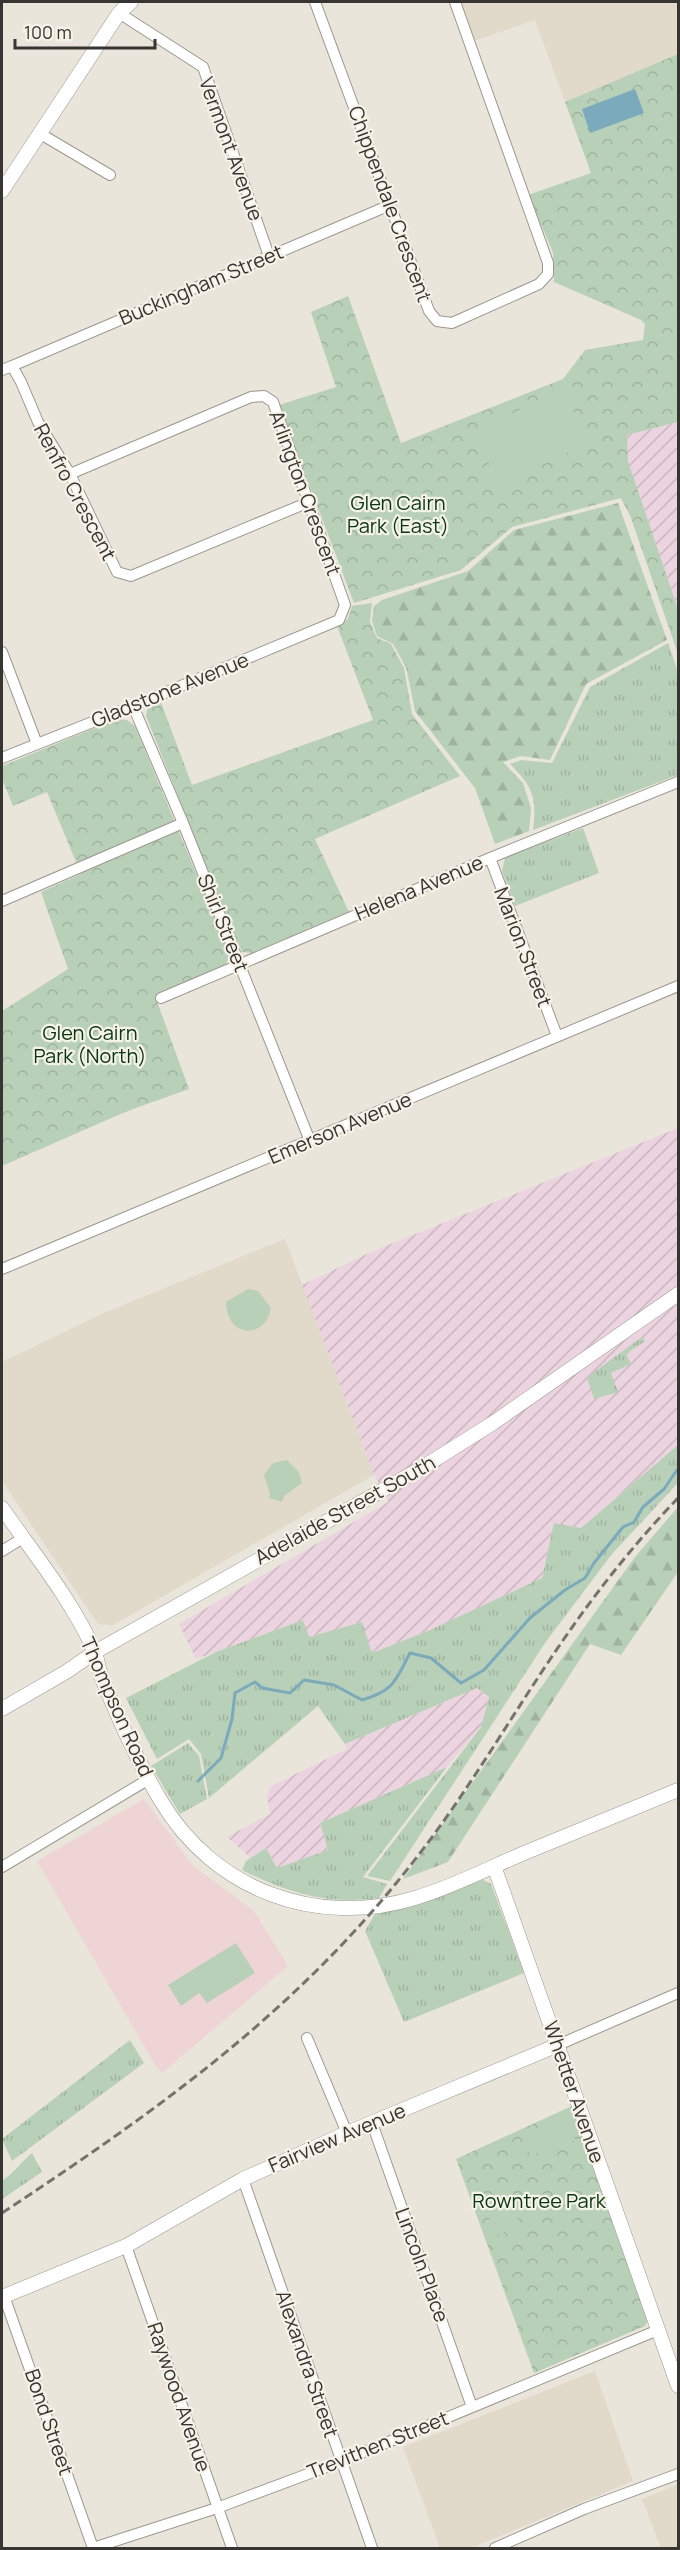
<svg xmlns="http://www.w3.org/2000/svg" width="680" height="2550" font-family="Manrope,sans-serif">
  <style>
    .commercial { fill: #eed4d5 }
    .industrial { fill: url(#industrial-furrows) }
    .built { fill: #e1d9c9 }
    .grass { fill: url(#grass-tufts) }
    .forest { fill: url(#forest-firs) }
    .park { fill: url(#park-crowns) }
    .pitch { fill: #b8d0b8 }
    .water { fill: #7baabc }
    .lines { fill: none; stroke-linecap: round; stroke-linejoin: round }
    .stream { stroke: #7baabc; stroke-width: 3 }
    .street-casing { stroke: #9c988f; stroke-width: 12 }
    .secondary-casing { stroke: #9c988f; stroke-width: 15 }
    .street { stroke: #fff; stroke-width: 10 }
    .secondary { stroke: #fff; stroke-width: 14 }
    .rail { stroke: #76736d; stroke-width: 3; stroke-dasharray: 9 4.5; stroke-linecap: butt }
    .labels { text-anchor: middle; stroke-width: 4.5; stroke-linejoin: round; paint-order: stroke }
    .street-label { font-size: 20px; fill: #373531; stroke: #f6f2e8 }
    .park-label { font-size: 20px; fill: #06380e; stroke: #f6f2e8 }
  </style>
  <defs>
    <pattern id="industrial-furrows" width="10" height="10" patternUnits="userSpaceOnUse" patternTransform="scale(1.5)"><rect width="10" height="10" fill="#ebd4df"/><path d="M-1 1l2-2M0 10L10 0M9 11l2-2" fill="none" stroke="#cab7c0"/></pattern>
    <pattern id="grass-tufts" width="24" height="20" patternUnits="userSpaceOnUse" patternTransform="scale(1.5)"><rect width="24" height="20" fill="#b8d0b8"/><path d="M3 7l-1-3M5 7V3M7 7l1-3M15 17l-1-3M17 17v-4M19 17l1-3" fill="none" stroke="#9fb39f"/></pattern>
    <pattern id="forest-firs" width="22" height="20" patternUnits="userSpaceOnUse" patternTransform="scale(1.5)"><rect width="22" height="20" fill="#b8d0b8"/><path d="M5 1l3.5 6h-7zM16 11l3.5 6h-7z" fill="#9fb39f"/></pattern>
    <pattern id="park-crowns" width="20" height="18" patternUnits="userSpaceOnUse" patternTransform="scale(1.5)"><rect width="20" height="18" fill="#b8d0b8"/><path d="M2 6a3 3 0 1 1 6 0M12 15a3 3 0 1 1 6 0" fill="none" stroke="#9fb39f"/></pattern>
  </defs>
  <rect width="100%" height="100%" fill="#e9e5db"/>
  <path class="commercial" d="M144 1799 192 1865 254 1911 288 1966 162 2073 155 2065 37 1861Z"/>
  <path class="industrial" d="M678 422V609L628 461 627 435Z
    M678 1128V1445L581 1528 554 1523 542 1578 430 1630 372 1653 362 1622 308 1637 303 1620 196 1659 179 1624 388 1502 374 1475 302 1285 371 1252Z
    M477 1688 489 1697 481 1727 447 1767 320 1823 328 1850 277 1868 266 1848 251 1858 227 1837 270 1814 267 1795 271 1786 347 1749 345 1744Z"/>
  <path class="built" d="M459 2H678V54L565 102 535 20 474 41Z
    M285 1239 374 1475 113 1625 98 1624 2 1481V1362L106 1312Z
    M595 2371 633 2481 471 2548H440L403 2447Z
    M678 2484V2548H661L642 2499Z"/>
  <path class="grass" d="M668 643 678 672V775L533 830C537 797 533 787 510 764L521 760 552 763 590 687Z
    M583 828 599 873 515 906 502 871 505 858Z
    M642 1337 645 1341 626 1354 631 1364 611 1373 618 1392 594 1399 587 1377Z
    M678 1445V1483L612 1554 545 1643 390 1881 367 1876 481 1727 489 1697 477 1688 345 1744 318 1706 209 1798 201 1754 189 1739 157 1759 126 1698 216 1652 303 1620 309 1637 362 1622 372 1653 430 1630 542 1578 554 1523 581 1528Z
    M188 1743 199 1756 207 1799 180 1814 151 1766Z
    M447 1767 363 1877 387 1884 379 1898C325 1905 289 1893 242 1870L246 1861 266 1848 277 1868 328 1850 320 1823Z
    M483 1880 491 1884 524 1973 404 2022 365 1931 375 1914 412 1905Z
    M130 2040 144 2063 12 2161 2 2139Z
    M32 2153 42 2172 2 2199V2181C14 2173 21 2162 32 2153Z"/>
  <path class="forest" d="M618 503 667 640 586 684 550 760 521 756 503 762 523 783 531 808 529 831 495 844 475 788 415 711 406 667 393 644 377 636 372 621 374 606 382 600 468 571 514 530Z
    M678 1507V1572L621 1655 590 1644 448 1862 403 1879 635 1557Z"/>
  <path class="park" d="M678 54V422L627 435 628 461 678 609V654L631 518 621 498 512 527 461 570 354 603 279 405 336 387 311 312 348 296 401 443 563 379 585 350 643 340 645 324 641 320 554 282 553 252 528 195 591 173 565 102Z
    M372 603 370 622 377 638 391 644 404 668 412 714 460 776 315 839 349 912 252 953 242 952 225 914 146 716 148 706 160 700 192 785 373 720 337 626 348 619 352 606Z
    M117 719 127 720 135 726 230 955 226 964 155 996 189 1089 125 1112 2 1166V1011L68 969 41 892 81 874 47 792 13 806 2 779V766Z
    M574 2105 648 2320 645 2326 534 2373 456 2159Z"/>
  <path class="pitch" d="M563 389 588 443 499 485 474 432Z
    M248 1289 258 1291 271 1308C265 1341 226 1337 226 1302Z
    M287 1460 299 1472 302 1483 284 1496 282 1502 269 1498 270 1493 264 1475 273 1463Z
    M236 1943 255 1973 207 2003 199 1993 181 2006 168 1985Z
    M569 2121 575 2140 530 2156 523 2137Z
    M503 2199C517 2205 518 2212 518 2225L499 2235 491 2231 488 2206Z"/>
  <path class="water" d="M635 89 644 113 590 133 582 109Z"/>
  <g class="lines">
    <path class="stream" d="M198 1781 221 1758 232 1719 235 1693 255 1682 262 1688 290 1693 304 1680 334 1685 362 1700C395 1690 395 1681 410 1653L431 1658 461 1683 484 1670 530 1618 565 1590 585 1578 594 1563 623 1527 634 1522 643 1507 664 1489 677 1470"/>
    <g class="street-casing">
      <path id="street" d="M315 2 429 311 437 321 452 323 539 284 548 274V263L455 2
        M119 13 203 67 269 256
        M39 133 110 175
        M12 366 390 205
        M2 370 12 366 21 382 38 422 70 474 117 572 131 576 309 502
        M2 652 37 744
        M133 706 183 823 310 1141
        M2 758 133 706 339 620 345 605 273 402 264 396 251 397 70 474
        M490 858 557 1036
        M2 901 183 823
        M161 998 490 858 678 782
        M2 1269 678 986
        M2 1551 23 1538
        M2 1867 149 1779
        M307 2038 347 2133
        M558 2045 678 1993
        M372 2123 472 2407
        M243 2179 372 2548
        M126 2246 232 2548
        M4 2296 93 2548
        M93 2548 217 2508 340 2462 658 2330
        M495 2548 584 2509 678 2474"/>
    </g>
    <g class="secondary-casing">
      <path id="secondary" d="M2 191 119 13 131 2
        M2 1508C34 1554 71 1599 94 1650 98 1660 99 1671 103 1681 120 1722 138 1763 161 1801 214 1890 316 1928 415 1898 456 1886 494 1865 534 1849 582 1829 630 1810 678 1790
        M2 1709 66 1672 95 1652 420 1469 493 1423 678 1294
        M494 1866 678 2386
        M2 2297 126 2246 243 2179 347 2133 558 2045"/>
    </g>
    <use href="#street" class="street"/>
    <use href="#secondary" class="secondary"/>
    <path class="rail" d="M2 2213C161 2108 299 2010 417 1857 466 1794 506 1725 551 1658 589 1601 631 1547 678 1498"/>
  </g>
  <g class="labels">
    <g class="street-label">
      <text transform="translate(231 149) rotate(70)" y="7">Vermont Avenue</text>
      <text transform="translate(390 204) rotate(70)" y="7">Chippendale Crescent</text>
      <text transform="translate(201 285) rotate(-23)" y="7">Buckingham Street</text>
      <text transform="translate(75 492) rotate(62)" y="7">Renfro Crescent</text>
      <text transform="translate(305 493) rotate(70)" y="7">Arlington Crescent</text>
      <text transform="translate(170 690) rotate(-22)" y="7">Gladstone Avenue</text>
      <text transform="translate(419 888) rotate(-23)" y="7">Helena Avenue</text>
      <text transform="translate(223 923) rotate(68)" y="7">Shirl Street</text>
      <text transform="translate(523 947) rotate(69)" y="7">Marion Street</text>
      <text transform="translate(340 1128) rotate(-23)" y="7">Emerson Avenue</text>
      <text transform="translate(345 1510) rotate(-29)" y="7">Adelaide Street South</text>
      <text transform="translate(117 1707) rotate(66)" y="7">Thompson Road</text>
      <text transform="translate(574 2092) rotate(71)" y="7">Whetter Avenue</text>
      <text transform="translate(337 2138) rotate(-23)" y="7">Fairview Avenue</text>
      <text transform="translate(422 2265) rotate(70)" y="7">Lincoln Place</text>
      <text transform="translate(307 2364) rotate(71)" y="7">Alexandra Street</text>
      <text transform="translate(179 2397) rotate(71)" y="7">Raywood Avenue</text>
      <text transform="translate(49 2422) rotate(71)" y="7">Bond Street</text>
      <text transform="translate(378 2445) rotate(-22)" y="7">Trevithen Street</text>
    </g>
    <g class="park-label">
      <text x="398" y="510">Glen Cairn<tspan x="398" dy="23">Park (East)</tspan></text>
      <text x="90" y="1040">Glen Cairn<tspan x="90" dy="23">Park (North)</tspan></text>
      <text x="539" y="2208">Rowntree Park</text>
    </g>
  </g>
  <rect width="680" height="2550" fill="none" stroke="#373531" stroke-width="6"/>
  <path d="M15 39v9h140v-9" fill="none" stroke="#373531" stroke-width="3"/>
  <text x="24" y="39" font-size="18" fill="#373531" stroke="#f6f2e8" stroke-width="4.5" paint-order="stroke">100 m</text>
</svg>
